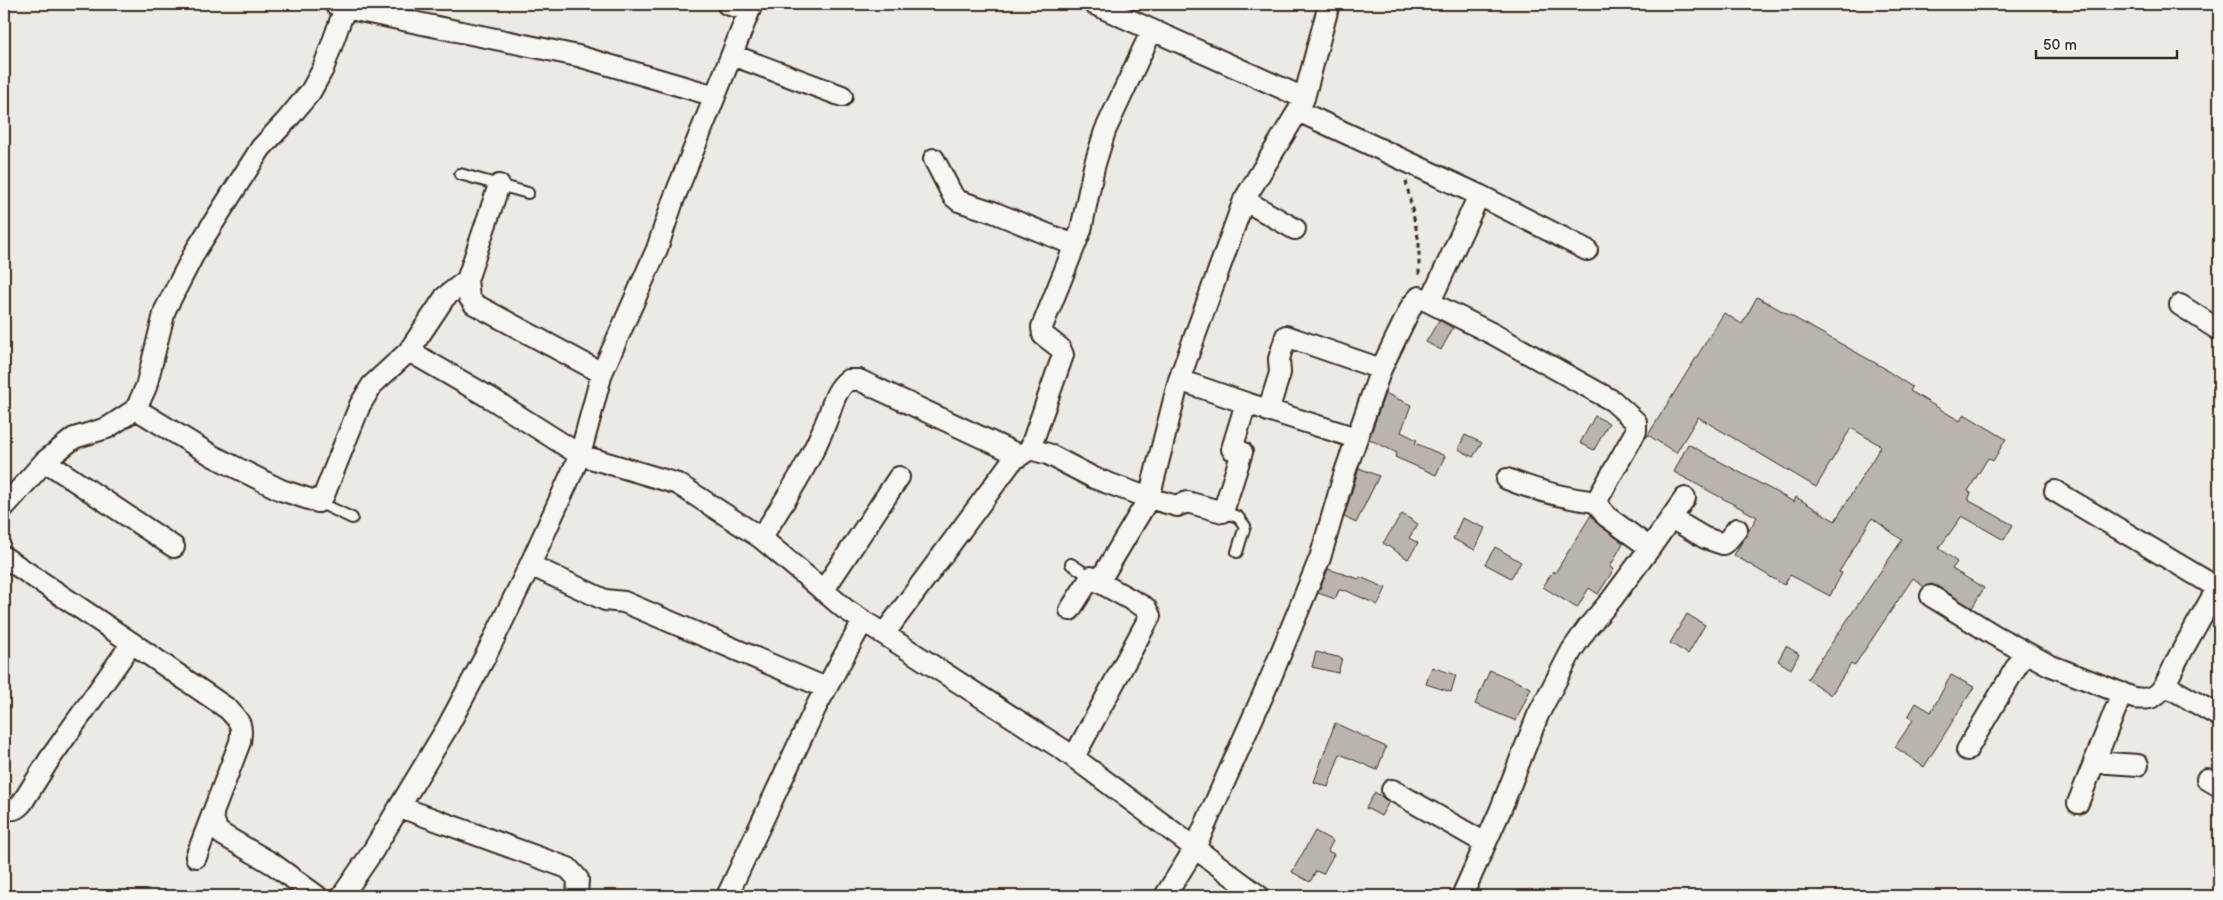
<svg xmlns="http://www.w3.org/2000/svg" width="2223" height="900" font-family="'Balsamiq Sans',sans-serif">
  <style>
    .building { fill: #bab4ae; stroke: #3b2a1e }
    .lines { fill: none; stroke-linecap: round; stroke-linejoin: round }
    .lane-casing { stroke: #3b2a1e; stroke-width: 14 }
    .street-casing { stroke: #3b2a1e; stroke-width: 24 }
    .path { stroke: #3b2a1e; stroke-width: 3; stroke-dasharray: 5 4; stroke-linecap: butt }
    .lane { stroke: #f6f6f2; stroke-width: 10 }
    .street { stroke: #f6f6f2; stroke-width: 20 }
  </style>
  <rect width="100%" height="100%" fill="#ebeae5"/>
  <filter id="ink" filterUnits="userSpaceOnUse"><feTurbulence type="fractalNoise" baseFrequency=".02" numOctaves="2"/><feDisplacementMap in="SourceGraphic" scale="10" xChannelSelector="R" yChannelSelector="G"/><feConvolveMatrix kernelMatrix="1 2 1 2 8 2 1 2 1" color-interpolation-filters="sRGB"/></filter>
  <g filter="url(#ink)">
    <path class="building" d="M1757 297 1886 369V370L1912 387 1910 391 1960 421 1964 414 2006 439 1993 461 1988 458 1968 491 1971 493 1968 500 2013 525 2004 540 1962 516 1939 548 1957 562 1952 569 1984 588 1972 608 1937 586 1931 584 1924 587 1913 578 1854 666 1851 664 1831 695 1807 679 1902 540 1872 518 1839 572 1842 573 1830 596 1790 575 1784 585 1734 555 1757 517 1674 472 1688 444 1794 502 1796 497 1835 521 1881 446 1851 428 1816 487 1698 417 1676 453 1648 435 1724 313 1742 324Z
      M1439 320 1453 328 1441 350 1426 342Z
      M1385 393 1411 405 1401 432 1417 440 1415 443 1445 456 1436 475 1395 457 1397 453 1369 439Z
      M1595 416 1609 423 1594 450 1580 443Z
      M1465 435 1482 443 1473 457 1458 449Z
      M1359 468 1379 476 1356 523 1344 517Z
      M1402 514 1418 524 1409 538 1418 543 1408 559 1383 543Z
      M1591 515 1599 525 1623 543 1610 567 1614 569 1598 594 1589 588 1577 608 1543 587 1553 571 1555 573Z
      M1462 518 1485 528 1475 550 1453 539Z
      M1495 547 1521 562 1511 578 1485 564Z
      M1328 569 1359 579 1360 577 1386 588 1378 605 1347 591 1339 590 1335 599 1318 593Z
      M1687 614 1705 625 1688 654 1670 643Z
      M1786 646 1799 654 1791 669 1778 661Z
      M1316 652 1342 658 1338 673 1312 667Z
      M1432 667 1456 675 1451 692 1426 684Z
      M1490 670 1531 688 1516 721 1475 704Z
      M1951 675 1974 687 1924 767 1895 747 1913 720 1908 717 1916 703 1931 712Z
      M1335 723 1386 747 1377 770 1340 754 1328 787 1314 782Z
      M1375 792 1389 802 1381 816 1366 808Z
      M1315 831 1333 841 1328 851 1334 854 1323 874 1316 871 1310 882 1292 872Z"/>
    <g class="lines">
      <g class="lane-casing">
        <path id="lane" d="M460 174 528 193
          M318 502 352 518
          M1223 512 1238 517 1245 526 1237 552
          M1071 564 1091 577"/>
      </g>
      <g class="street-casing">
        <path id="street" d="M335 4 345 8 578 56 715 96
          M727 4 749 11
          M1094 4 1304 98
          M732 55 842 96
          M1298 111 1479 195 1587 250
          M934 159 953 196 959 201 993 212 1074 245
          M499 185 467 280 469 297 474 304 602 373
          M1244 200 1295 229
          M1430 302 1479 195
          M2180 305 2219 330
          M409 351 492 399 580 455 678 484 761 538 845 609 1065 751 1259 896
          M1179 380 1246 403
          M136 409 213 456 281 490 318 502 324 495 360 405 372 385 409 351 445 297 467 280
          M1268 411 1280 373 1279 359 1286 336 1381 369
          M1030 449 1063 355 1060 348 1043 335 1042 327 1081 230 1094 167 1105 131 1152 30
          M45 461 174 547
          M1507 479C1537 491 1564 498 1596 502
          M2055 491 2218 588
          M4 507 45 461 74 438 107 428 136 409 146 387 165 310 196 250 261 148 287 120 311 91 323 69 345 8
          M1671 518 1705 538 1723 544 1727 541 1737 529
          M761 538C786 499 812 460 828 417 833 403 836 389 848 380H859L1019 455
          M1650 548 1685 498
          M4 557 132 643 49 760 22 803C16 810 12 811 4 807
          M530 565 605 600 624 602 826 688
          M2219 585 2178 658 2165 685 2219 716
          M823 591 899 477
          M1931 596 1994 635 2049 665 2134 698C2150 700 2156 698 2165 685
          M1070 610 1091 577 1099 582 1149 498 1177 506 1187 502 1223 512 1242 452 1232 449 1246 403 1356 438
          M884 634 1012 461 1030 449 1048 454 1094 478 1149 498 1179 380 1244 200 1298 111 1304 98 1329 4
          M132 643 228 709C240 722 243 724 240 742L196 857
          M1967 750 2025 652
          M1074 757 1150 616 1146 608 1099 582
          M2094 762 2138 765
          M2207 779 2219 786
          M1392 790 1485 843
          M2078 803 2122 693
          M400 807 568 868 578 879 577 896
          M212 814 217 830 223 835 273 864 317 896
          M342 896 371 854 447 728 486 655 530 565 580 455 602 373 657 249 673 201 752 4
          M727 896 816 707 863 621
          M1165 896 1195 848 1271 677 1320 558 1345 472 1381 369 1412 305 1419 297 1495 335 1613 401 1636 422V431L1596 502 1606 516 1650 548 1612 599 1588 627 1572 650 1538 715 1500 811 1462 896"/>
      </g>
      <path class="path" d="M1406 181 1419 242V276"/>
      <use href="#lane" class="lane"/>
      <use href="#street" class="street"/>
    </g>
  </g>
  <rect width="2223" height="900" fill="none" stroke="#f6f6f2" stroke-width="20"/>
  <rect x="10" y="10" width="2203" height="880" fill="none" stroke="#3b2a1e" stroke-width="2" filter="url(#ink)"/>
  <path d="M2036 50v8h141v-8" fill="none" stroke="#3b2a1e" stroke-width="2.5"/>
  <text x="2043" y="50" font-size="15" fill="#3b2a1e" stroke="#f6f6f2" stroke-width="4" paint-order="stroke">50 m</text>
</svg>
